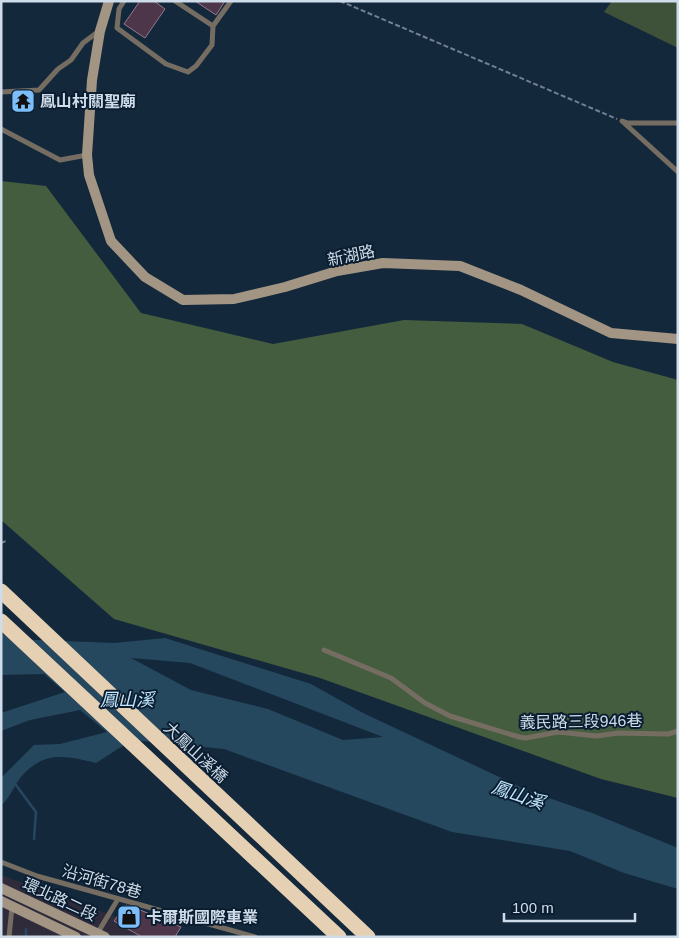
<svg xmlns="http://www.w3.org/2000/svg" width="679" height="938" font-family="Arial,'Noto Sans TC',sans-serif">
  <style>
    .industrial { fill: #2f2b3b }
    .green { fill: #3e523a }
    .forest { fill: #445d3f }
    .water { fill: #25485e; fill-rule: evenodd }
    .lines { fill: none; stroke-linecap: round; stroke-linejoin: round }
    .stream { stroke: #25485e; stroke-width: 2.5 }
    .building { fill: #4d3649; stroke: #93788e }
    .path { stroke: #718192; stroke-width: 2; stroke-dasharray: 5 2.5; stroke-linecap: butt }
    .lane { stroke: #766d62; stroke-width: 5 }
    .secondary { stroke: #a39583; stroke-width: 10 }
    .highway { stroke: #e6d0b4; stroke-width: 15 }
    .labels { text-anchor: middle; stroke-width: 4; stroke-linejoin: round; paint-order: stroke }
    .poi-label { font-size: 16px; font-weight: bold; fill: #cfdce9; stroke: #0b1e31; text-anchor: start }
    .street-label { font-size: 16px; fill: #cfdce9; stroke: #0b1e31 }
    .water-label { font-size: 18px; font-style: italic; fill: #c1e6fe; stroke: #0b1e31 }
  </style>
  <rect width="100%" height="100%" fill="#14283c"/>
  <path class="industrial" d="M1 875 172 937H1Z"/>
  <path class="green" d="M612 1H678V48L604 12Z"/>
  <path class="forest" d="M1 181 46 186 141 313 273 344 404 320 522 324 613 362 678 380V798L601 779 320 678 114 619 1 520Z"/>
  <path class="water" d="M1 633 11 639 115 643 165 638 311 684 363 713 529 791 592 813 678 848V889L624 873 570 851 452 832 224 749 132 740 96 763C66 756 44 750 21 777 14 785 10 799 1 805V778L34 745 60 744 107 732 80 710 30 720 1 731V713L65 692 44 674 1 675ZM131 658 190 663 383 737 343 740 268 709 191 690Z"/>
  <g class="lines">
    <path class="stream" d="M16 785 36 812 34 839
      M26 937V929"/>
  </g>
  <path class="building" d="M140 1H154L165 9 145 38 124 24Z
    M195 1H225L216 15Z
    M126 905 133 907 181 927 175 937H142L114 921Z"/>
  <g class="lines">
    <path class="path" d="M340 1 617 119
      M1 543 6 541"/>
    <path class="lane" d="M124 1 119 9 117 28 166 64 188 72 196 66 212 45 213 26 231 1
      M175 1 213 26
      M1 92 39 90 58 69 71 60 83 43 99 31
      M678 123H628L622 121 678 172
      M1 129 60 160 87 155
      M324 650 391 678 425 703 450 716 519 737 526 738 558 732 597 736 618 733 668 734 678 731
      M1 862 37 876 255 937
      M97 934 118 899
      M9 937 12 907"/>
    <path class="secondary" d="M109 1 100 31 92 80 87 155 89 175 111 241 145 277 183 300 234 299 285 287 337 271 383 263 460 266 521 290 611 333 678 339
      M1 888 105 937
      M1 901 76 937"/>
    <path class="highway" d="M1 591 368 937
      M1 621 339 937"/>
  </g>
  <defs>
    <g id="temple-square" transform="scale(1.25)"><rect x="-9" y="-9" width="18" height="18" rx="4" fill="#7cbef9" stroke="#0b1e31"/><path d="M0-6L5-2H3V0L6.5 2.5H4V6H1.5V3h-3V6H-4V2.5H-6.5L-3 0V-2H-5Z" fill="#111"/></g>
    <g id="shop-square" transform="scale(1.25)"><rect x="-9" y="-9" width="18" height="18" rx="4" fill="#7cbef9" stroke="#0b1e31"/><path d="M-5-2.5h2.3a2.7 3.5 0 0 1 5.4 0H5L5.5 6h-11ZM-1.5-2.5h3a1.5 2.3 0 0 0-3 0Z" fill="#111"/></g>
  </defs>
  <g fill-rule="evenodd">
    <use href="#temple-square" x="23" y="101"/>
    <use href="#shop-square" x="129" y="917"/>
  </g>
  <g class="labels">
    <g class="poi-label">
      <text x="40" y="107">鳳山村關聖廟</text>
      <text x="146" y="923">卡爾斯國際車業</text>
    </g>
    <g class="street-label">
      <text transform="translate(351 255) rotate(-12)" y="6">新湖路</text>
      <text transform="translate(581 721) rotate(-1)" y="6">義民路三段946巷</text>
      <text transform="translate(196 752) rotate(43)" y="6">大鳳山溪橋</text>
      <text transform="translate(102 881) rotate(16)" y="6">沿河街78巷</text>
      <text transform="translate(60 899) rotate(25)" y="6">環北路二段</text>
    </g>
    <g class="water-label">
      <text x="127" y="706">鳳山溪</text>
      <text transform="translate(518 795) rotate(19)" y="6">鳳山溪</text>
    </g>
  </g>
  <rect width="679" height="938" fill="none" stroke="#cfdce9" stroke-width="5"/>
  <path d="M504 913v8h131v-8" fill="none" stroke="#cfdce9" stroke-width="2.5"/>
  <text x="512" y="913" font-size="15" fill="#cfdce9" stroke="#0b1e31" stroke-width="4" paint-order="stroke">100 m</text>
</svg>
